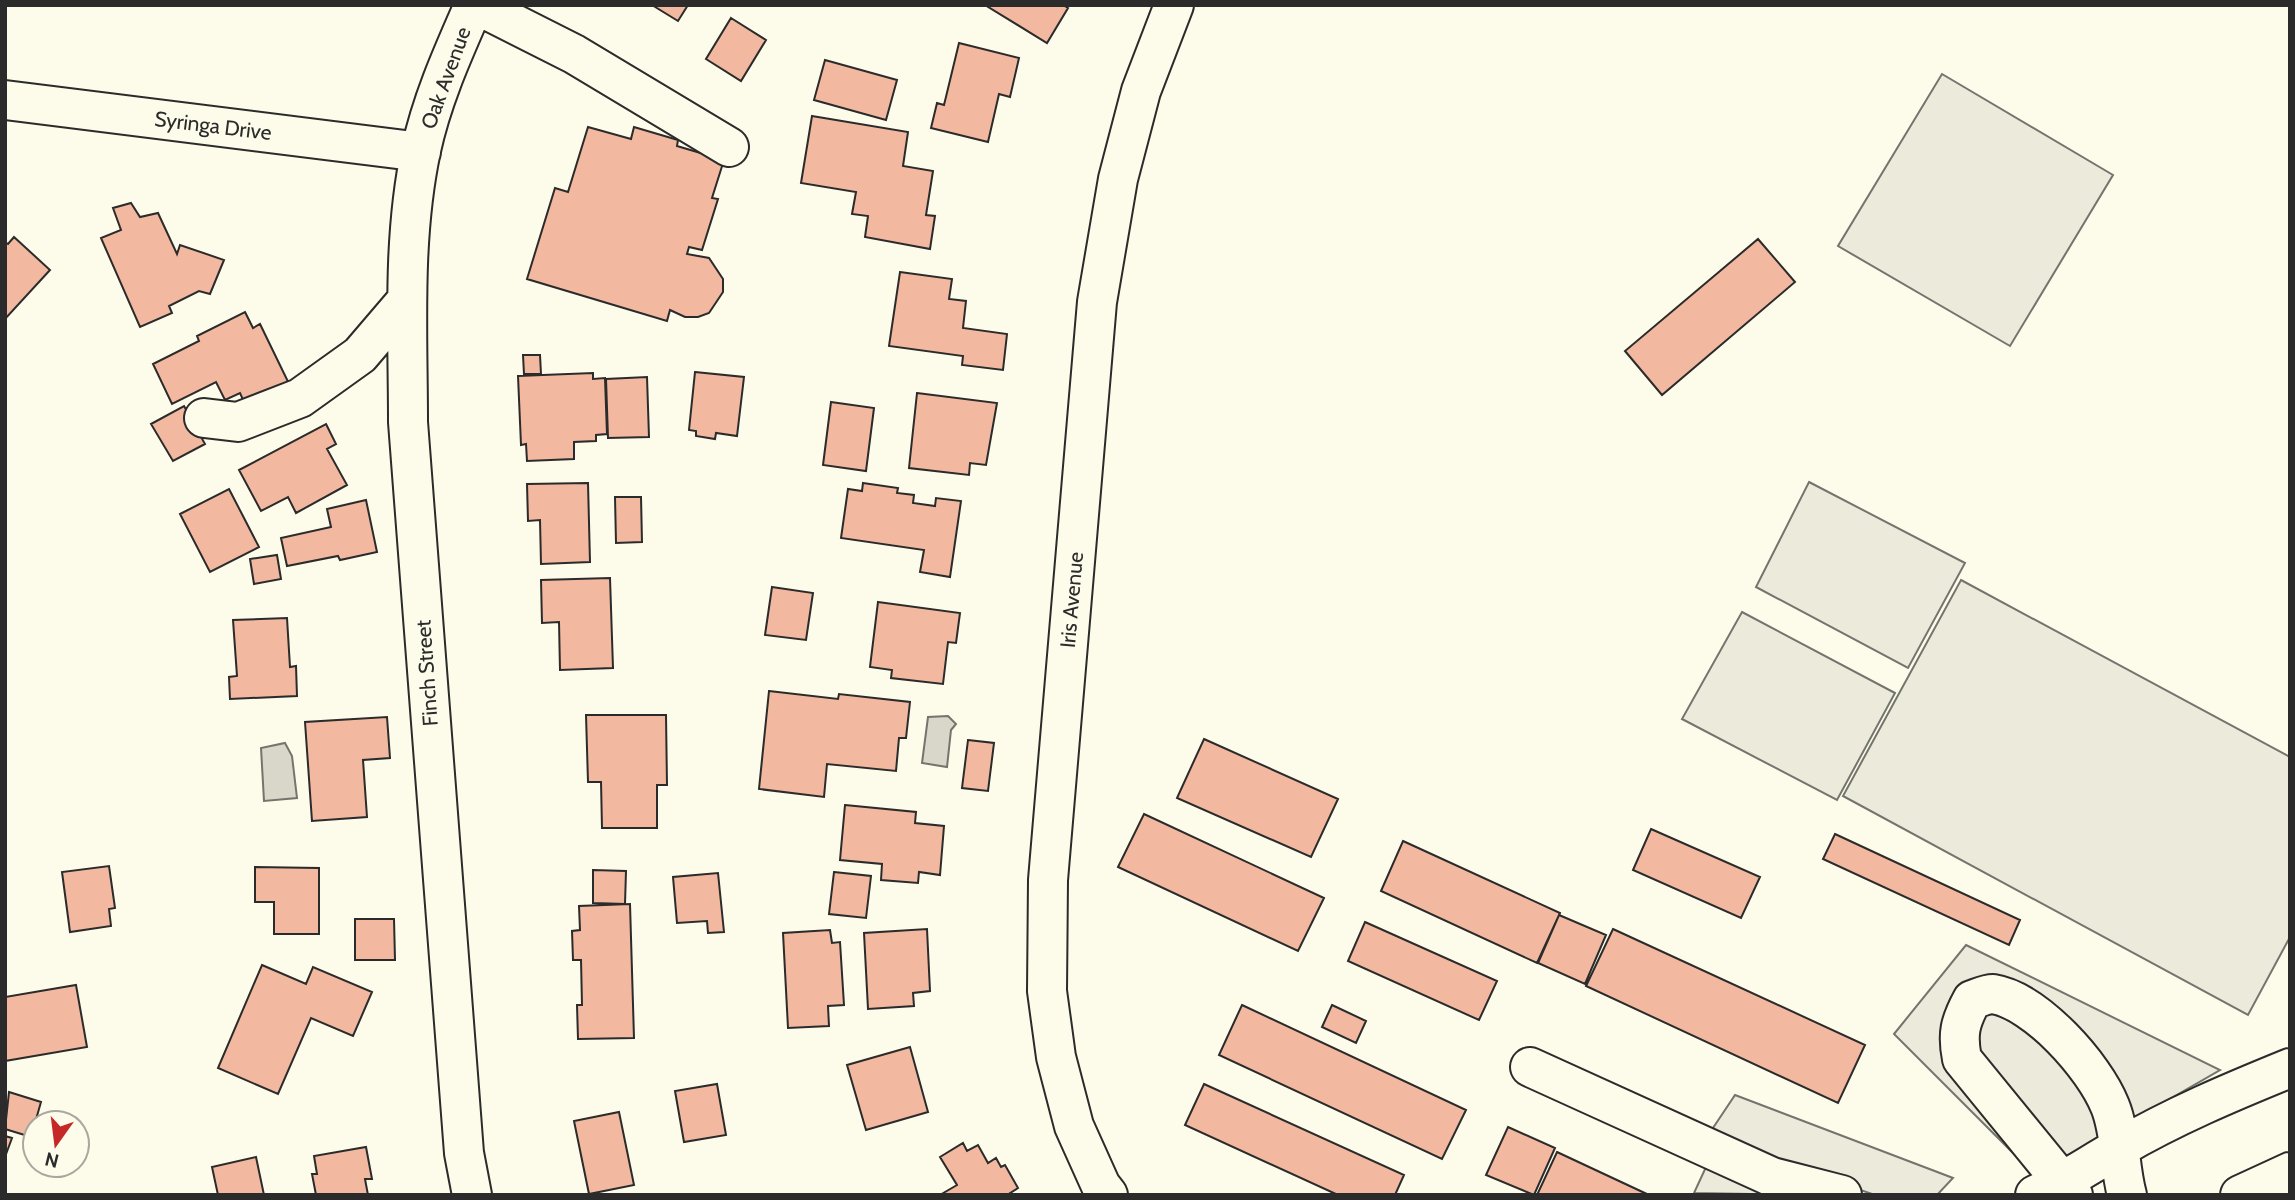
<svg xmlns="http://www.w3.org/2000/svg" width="2295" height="1200" font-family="Cabin,sans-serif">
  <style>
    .green { fill: #ecebdb; stroke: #74746e; stroke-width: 2 }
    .parking { fill: #eceadb; stroke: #74746e; stroke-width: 2 }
    .water { fill: #d8d7c9; stroke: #74746e; stroke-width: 2 }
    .building { fill: #f2b8a0; stroke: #2b2b2b; stroke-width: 2 }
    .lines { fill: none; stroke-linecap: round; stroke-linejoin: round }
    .minor-casing { stroke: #2b2b2b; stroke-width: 42 }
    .minor { stroke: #fdfbea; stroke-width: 38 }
    .labels { text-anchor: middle; stroke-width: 5; stroke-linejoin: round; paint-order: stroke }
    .street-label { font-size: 21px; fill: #2b2b2b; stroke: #fdfbea }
  </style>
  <rect width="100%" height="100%" fill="#fdfbea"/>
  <path class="green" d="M1942 74 2113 175 2010 346 1838 246Z
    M1809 482 1965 563 1908 668 1756 587Z
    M1961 580 2290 757V937L2248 1015 1843 796Z
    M1742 612 1895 693 1837 800 1682 719Z"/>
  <path class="parking" d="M1966 945 2220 1070 2036 1176 1894 1034Z
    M1735 1095 1953 1178 1937 1195 1872 1194 1707 1137Z
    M1712 1154 1818 1195 1694 1193Z"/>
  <path class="water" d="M948 716 956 724 951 730 947 767 922 763 928 717Z
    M285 743 292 756 297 798 264 801 261 748Z"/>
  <path class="building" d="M652 5H688L678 21Z
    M985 5H1063L1068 8 1047 43Z
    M731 18 766 40 741 81 706 59Z
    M959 43 1019 58 1010 97 999 94 988 142 931 128 937 103 944 105Z
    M825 60 897 80 886 120 814 100Z
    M812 116 908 132 903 166 933 171 926 215 935 216 930 249 865 237 868 216 852 214 856 192 801 183Z
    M588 127 631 139 634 127 678 140 677 146 724 160 712 198 718 199 702 250 689 247 687 254 709 258 723 279V292L709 313 698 317H685L670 310 667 321 527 279 555 188 568 192Z
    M131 203 140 217 158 213 177 254 180 245 224 260 210 294 199 291 169 306 172 313 140 327 101 238 121 230 113 208Z
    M14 237 50 270 5 319V242L8 244Z
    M1758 239 1795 282 1662 395 1625 351Z
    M900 272 952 279 949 299 966 301 963 328 1007 334 1003 370 962 365 963 356 889 346Z
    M245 312 253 328 260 324 294 394 250 415 240 393 225 400 216 382 172 404 153 364 199 341 197 336Z
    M523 355H540L541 374H524Z
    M695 372 744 377 737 436 716 433 715 439 696 436V431L689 430Z
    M593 373V379L605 378 607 434 596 435V441L574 442V459L527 461 526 444 521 445 518 376Z
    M647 377 649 437 608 438 606 379Z
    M917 393 997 403 986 465 970 463 969 475 909 468Z
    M831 402 874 408 866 471 823 465Z
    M184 406 205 444 173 461 151 424Z
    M326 424 336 444 327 449 347 485 296 513 288 497 261 511 239 470Z
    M588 483 590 562 541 564 540 520 528 521 527 484Z
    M863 483 898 488 897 493 914 495 913 503 935 506 936 498 961 501 950 577 920 572 924 550 841 538 848 489 862 491Z
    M229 489 259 547 210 572 180 514Z
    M615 497H641L642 542 616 543Z
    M366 500 377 552 340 560 338 556 287 566 281 538 331 527 327 509Z
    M277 555 281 579 254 584 250 559Z
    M610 578 613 668 560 670 559 622 542 623 541 580Z
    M772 587 813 593 806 640 765 635Z
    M878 602 960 613 956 643 948 642 943 684 891 678 892 670 870 667Z
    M287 618 290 667 296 666 297 696 230 699 229 677 237 676 233 620Z
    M769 691 838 699 839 694 910 702 906 738H899L896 771 827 764 824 797 759 789Z
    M586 715H666L667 785H657V828H602L601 782H588Z
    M387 717 390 758 363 760 367 817 312 821 305 722Z
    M1204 739 1338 799 1311 857 1177 798Z
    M968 740 994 743 988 791 962 788Z
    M845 805 916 812 915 823 944 826 940 875 919 872 918 883 881 880 882 864 840 860Z
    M1144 814 1324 898 1298 951 1118 867Z
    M1651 829 1760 877 1741 918 1633 870Z
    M1835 834 2020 920 2009 945 1823 859Z
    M1403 841 1560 913 1537 963 1381 891Z
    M109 866 115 908 109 909 111 926 70 932 62 872Z
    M255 867 319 868V934H274V902H255Z
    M593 870 626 871 625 904 593 903Z
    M834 872 871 876 866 918 829 914Z
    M718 873 724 932 708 933 707 921 677 923 673 877Z
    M630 904 634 1038 578 1039 577 1005H582L581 960H573L572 931 580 930 579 906Z
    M1559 915 1606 935 1585 984 1538 963Z
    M355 919H394L395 960H355Z
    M1365 922 1497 981 1479 1020 1348 961Z
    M927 929 930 991 913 993 914 1006 868 1009 864 933Z
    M1613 929 1865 1045 1838 1103 1586 986Z
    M830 930 832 943 840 942 844 1005 828 1006 829 1026 788 1028 783 933Z
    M262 965 306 984 313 967 372 992 353 1036 311 1018 278 1094 218 1068Z
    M76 985 87 1047 5 1061V997Z
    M1242 1005 1466 1110 1442 1159 1219 1055Z
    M1332 1005 1366 1021 1356 1043 1322 1027Z
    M910 1047 928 1112 866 1130 847 1065Z
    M717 1084 726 1135 684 1142 675 1091Z
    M1204 1084 1404 1175 1395 1195H1338L1185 1125Z
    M9 1092 41 1102 31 1137 5 1129Z
    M619 1112 634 1185 589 1194 574 1121Z
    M1508 1127 1555 1148 1534 1195 1486 1175Z
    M5 1136 12 1138 5 1157Z
    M963 1143 967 1151 978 1145 988 1163 996 1158 1001 1167 1005 1165 1018 1188 1007 1195H940L957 1185 940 1157Z
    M366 1147 372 1179H365L368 1195H316L312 1174H317L314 1156Z
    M1557 1152 1649 1195H1537Z
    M256 1157 264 1195H218L212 1167Z"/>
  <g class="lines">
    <g class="minor-casing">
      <path id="minor" d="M477 5 574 54 729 147
        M5 100 421 152
        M204 418 238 422 300 398 360 355 407 300
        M1530 1067 1772 1177 1842 1195
        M472 1195 464 1153 408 422C408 332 402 239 421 150 432 99 453 53 474 5
        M1108 1195 1101 1186 1074 1126 1056 1057 1047 991 1048 880 1097 302 1118 179 1141 91 1174 5
        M2035 1195C2065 1182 2090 1164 2119 1148 2174 1116 2231 1092 2290 1068
        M2073 1195 1962 1059C1957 1034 1960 1022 1972 1000 1978 998 1986 994 1993 994 2036 1001 2094 1066 2110 1106 2121 1133 2119 1166 2127 1195
        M2240 1195 2290 1172"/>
    </g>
    <use href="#minor" class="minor"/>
  </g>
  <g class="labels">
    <g class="street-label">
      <text transform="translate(446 78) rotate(-70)" y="7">Oak Avenue</text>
      <text transform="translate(213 126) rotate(7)" y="7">Syringa Drive</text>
      <text transform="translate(1072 600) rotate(-85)" y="7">Iris Avenue</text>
      <text transform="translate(427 673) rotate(-94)" y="7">Finch Street</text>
    </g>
  </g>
  <rect width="2295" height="1200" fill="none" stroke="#2b2b2b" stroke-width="14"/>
  <g transform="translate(56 1144) rotate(194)"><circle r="33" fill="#fdfbea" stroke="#a9a89e" stroke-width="2"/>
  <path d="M0-5L12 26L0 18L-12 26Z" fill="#c62828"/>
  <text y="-10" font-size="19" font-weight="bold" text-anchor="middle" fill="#2b2b2b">N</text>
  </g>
</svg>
